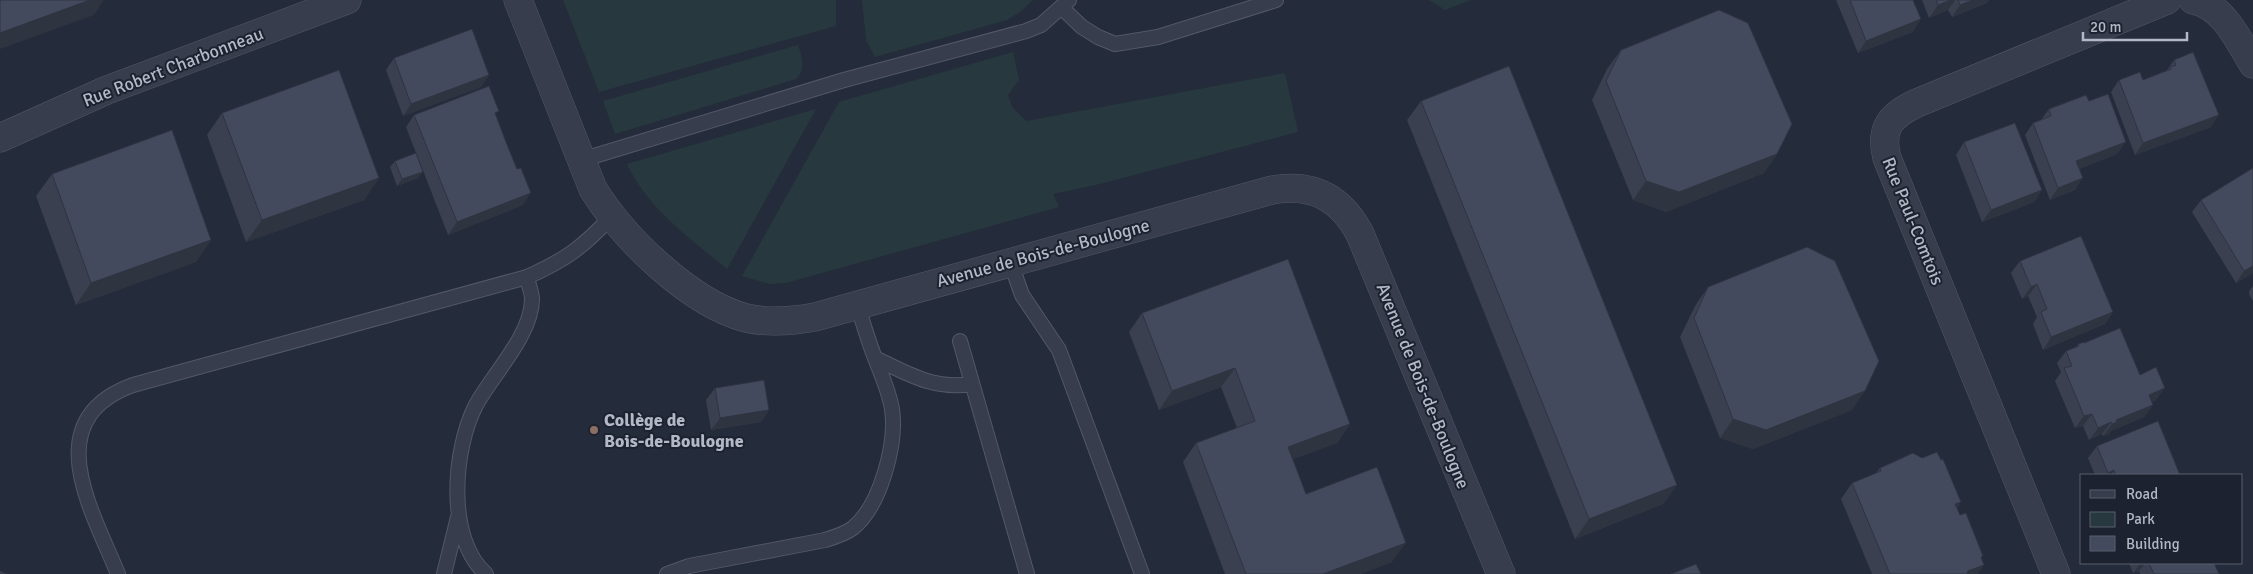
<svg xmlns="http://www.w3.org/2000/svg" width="2253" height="574" font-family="Signika,sans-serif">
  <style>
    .green { fill: #27393e }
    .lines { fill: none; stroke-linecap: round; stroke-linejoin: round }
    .lane-casing { stroke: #535867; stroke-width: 16 }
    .street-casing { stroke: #535867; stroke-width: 29 }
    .lane { stroke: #373d4c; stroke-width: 14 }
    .street { stroke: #373d4c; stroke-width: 28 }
    .wall { fill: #3a4050 }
    .shaded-wall { fill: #2f3441 }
    .building { fill: #434a5d; stroke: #2f3441 }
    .education-dot { fill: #8d6e63; stroke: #1d2231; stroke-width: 2 }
    .labels { text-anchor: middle; stroke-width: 4; stroke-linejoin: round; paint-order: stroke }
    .street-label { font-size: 18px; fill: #b3b8c7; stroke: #1d2231 }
    .poi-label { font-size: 18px; font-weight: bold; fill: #b3b8c7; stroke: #1d2231; text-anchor: start }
  </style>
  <rect width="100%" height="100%" fill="#242b3b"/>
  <path class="green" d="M563 0H836V26L599 92Z
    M862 0H1033L1020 12 1007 20 875 57 866 40Z
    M1429 0H1471L1445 10Z
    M798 45C802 57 806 70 796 79L615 134 603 101Z
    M1013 52 1019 80 1008 95 1012 107 1026 121 1285 73 1298 132 1100 184 1053 194 1059 207 786 283 769 284 742 276 839 102Z
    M816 109 727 269C691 239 647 208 627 164Z"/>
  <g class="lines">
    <g class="lane-casing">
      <path id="lane" d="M1061 7 1082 27 1098 37 1115 44 1158 37 1276 0
        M581 160 844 80 1026 31 1041 25 1069 0
        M1010 261 1022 295 1059 350 1142 574
        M960 341 1027 574
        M875 358C908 374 934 390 972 384
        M118 574C92 510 37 420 133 385L527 277C565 260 582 248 611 217
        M444 574 458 517
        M486 574C446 539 453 449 476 405 492 375 532 335 532 299 532 292 528 284 527 277
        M667 574 689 566 825 540C835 537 845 534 853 528 881 505 897 443 892 409 889 391 881 374 875 358 868 341 863 322 857 304"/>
    </g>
    <g class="street-casing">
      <path id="street" d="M518 0 593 189C623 238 690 303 746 318 768 323 793 321 815 317L1272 190C1313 183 1341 198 1360 234L1501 574
        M2193 0C2224 6 2238 40 2253 64
        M0 138 107 90 347 0
        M2056 574 1887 158C1879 128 1891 115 1917 103L2167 0"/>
    </g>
    <use href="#lane" class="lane"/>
    <use href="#street" class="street"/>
  </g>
  <path class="wall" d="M1836 0H1913V32L1858 53Z
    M1922 0H1989L1987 3 1952 17 1948 10 1929 18Z
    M1621 50 1777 154 1764 173 1666 212 1633 200 1592 100 1607 69Z
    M394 58 489 75 481 87 403 116 386 70Z
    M2174 60 2211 127 2135 155 2111 92 2119 80H2143L2167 70Z
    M1421 101 1677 485 1663 504 1575 539 1407 120Z
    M2049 109 2117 154 2079 169 2075 190 2050 200 2025 135 2033 123 2041 120Z
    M222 113 379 178 364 200 246 242 207 135Z
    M414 115 496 116 523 205 448 235 417 155 423 172 418 178 397 186 390 167 395 161 416 153 406 127Z
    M1964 142 2042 190 2034 202 1982 222 1956 155Z
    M2253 168V273L2236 283 2192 212 2201 200Z
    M52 174 211 240 196 262 76 305 36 196Z
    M2020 261 2113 312 2105 324 2043 350 2033 324 2037 317 2028 296 2022 299 2011 273Z
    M2253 286V301L2249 294V291Z
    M1708 287 1852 410 1753 449 1720 438 1680 337 1695 306Z
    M1142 313 1350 424 1337 443 1293 459 1306 494 1392 562 1360 574H1225L1183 462 1196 443 1237 428 1221 387 1159 410 1129 332Z
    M2084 343 2140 375 2156 400 2152 402 2153 405 2144 417 2111 431 2109 434 2103 436 2102 434 2089 440 2083 426 2075 428 2055 381 2061 372 2057 363 2066 351 2076 347 2078 344Z
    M715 388 769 410 761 422 711 430 706 400Z
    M2097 446 2180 475H2095L2088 458Z
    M1922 458 1941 460 1961 502 1957 508 1981 558 1978 574H1872L1841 499 1852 483 1876 473 1880 468Z
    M2129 563H2214L2219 574H2140L2139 571 2133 573Z"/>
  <path class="shaded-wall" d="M90 0H104L94 15 0 49V33Z
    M1951 0H1955L1948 10 1929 18 1938 5Z
    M1973 0H1989L1987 3 1952 17 1960 5Z
    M1921 19 1913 32 1858 53 1866 41Z
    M489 75 481 87 403 116 411 104Z
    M2219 115 2211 127 2135 155 2143 143Z
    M2126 142 2117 154 2068 173 2076 161Z
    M1777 154 1764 173 1666 212 1633 200 1646 181Z
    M423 172 418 178 397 186 402 179Z
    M379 178 364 200 246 242 262 220Z
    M2083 178 2075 190 2050 200 2058 188Z
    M2042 190 2034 202 1982 222 1991 210Z
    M531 193 523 205 448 235 457 222Z
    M211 240 196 262 76 305 91 283Z
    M2253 266V273L2236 283 2244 271Z
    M2037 284 2028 296 2022 299 2031 287Z
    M2113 312 2105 324 2043 350 2051 337Z
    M1235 368 1221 387 1159 410 1172 391Z
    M2165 388 2156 400 2140 407 2149 395Z
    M1865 391 1852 410 1753 449 1720 438 1733 419Z
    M2153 405 2144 417 2111 431 2109 434 2103 436 2112 424 2116 420Z
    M769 410 761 422 711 430 720 418Z
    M2092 414 2083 426 2075 428 2084 416Z
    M2111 422 2102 434 2089 440 2098 428Z
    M1350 424 1337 443 1275 466 1288 447Z
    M2114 470 2111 475H2106L2108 473Z
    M1677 485 1663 504 1575 539 1589 519Z
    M1961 502 1950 518 1955 504Z
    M1406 543 1392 562 1360 574H1323Z
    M1983 556 1973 569 1984 565 1978 574H1966Z
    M2141 563H2145L2139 571 2133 573Z"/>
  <path class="building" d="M0 0H90L0 33Z
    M1850 0H1913L1921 19 1866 41Z
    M1936 0H1951L1938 5Z
    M1958 0H1973L1960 5Z
    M1719 10 1748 23 1792 124 1777 154 1679 192 1646 181 1606 81 1621 50Z
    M472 29 489 75 411 104 394 58Z
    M2193 52 2219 115 2143 143 2119 80 2140 72 2143 80 2171 69 2170 67 2176 65 2174 60Z
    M1509 66 1677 485 1589 519 1421 101Z
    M339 70 379 178 262 220 222 113Z
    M489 86 499 111 495 113 506 142 517 169 521 168 531 193 457 222 414 115Z
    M2108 94 2126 142 2076 161 2083 178 2058 188 2033 123 2051 116 2049 109 2086 95 2089 101Z
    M2015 123 2042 190 1991 210 1964 142Z
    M172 130 211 240 91 283 52 174Z
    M416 153 423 172 402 179 395 161Z
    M2253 168V266L2244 271 2201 200Z
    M2081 236 2113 312 2051 337 2041 312 2047 309 2037 284 2031 287 2020 261Z
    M1807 247 1835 261 1879 361 1865 391 1766 430 1733 419 1694 318 1708 287Z
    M1288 259 1350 424 1288 447 1306 494 1377 467 1406 543 1323 574H1246L1196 443 1255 421 1235 368 1172 391 1142 313Z
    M2120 328 2140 375 2156 367 2165 388 2149 395 2153 405 2116 420 2117 422 2112 424 2111 422 2098 428 2092 414 2084 416 2064 368 2072 366 2066 351 2079 346 2078 344 2084 342V343Z
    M764 380 769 410 720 418 715 388Z
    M2158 421 2180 475H2116L2114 470 2108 473 2097 446Z
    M1937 452 1941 460 1943 459 1961 502 1955 504 1960 515 1966 513 1983 556 1981 557 1984 565 1968 571 1967 574H1890L1852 483 1881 471 1880 468 1913 453 1922 458Z
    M2149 563H2214L2219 574H2154Z
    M1696 564 1701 574H1671Z
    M0 571 7 574H0Z"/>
  <circle class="education-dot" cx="594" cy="430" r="5"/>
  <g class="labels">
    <g class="street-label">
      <text transform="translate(173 67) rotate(-21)" y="6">Rue Robert Charbonneau</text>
      <text transform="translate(1913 221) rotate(68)" y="6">Rue Paul-Comtois</text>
      <text transform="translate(1043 253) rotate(-15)" y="6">Avenue de Bois-de-Boulogne</text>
      <text transform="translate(1423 386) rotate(68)" y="6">Avenue de Bois-de-Boulogne</text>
    </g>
    <g class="poi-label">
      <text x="604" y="426">Collège de<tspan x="604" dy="21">Bois-de-Boulogne</tspan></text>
    </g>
  </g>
  <rect x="2080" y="474" width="162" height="90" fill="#1d2231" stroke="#595e6d"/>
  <rect x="2090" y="490" width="25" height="8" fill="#373d4c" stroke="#595e6d"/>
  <text x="2126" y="499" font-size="15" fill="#b3b8c7">Road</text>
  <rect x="2090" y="512" width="25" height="15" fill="#27393e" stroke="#595e6d"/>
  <text x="2126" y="524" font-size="15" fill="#b3b8c7">Park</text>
  <rect x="2090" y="536" width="25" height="15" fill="#434a5d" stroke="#595e6d"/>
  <text x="2126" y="549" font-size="15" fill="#b3b8c7">Building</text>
  <path d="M2083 32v8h104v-8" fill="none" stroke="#b3b8c7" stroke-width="2.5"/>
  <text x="2090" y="32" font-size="15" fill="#b3b8c7" stroke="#1d2231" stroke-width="4" paint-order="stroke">20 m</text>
</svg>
